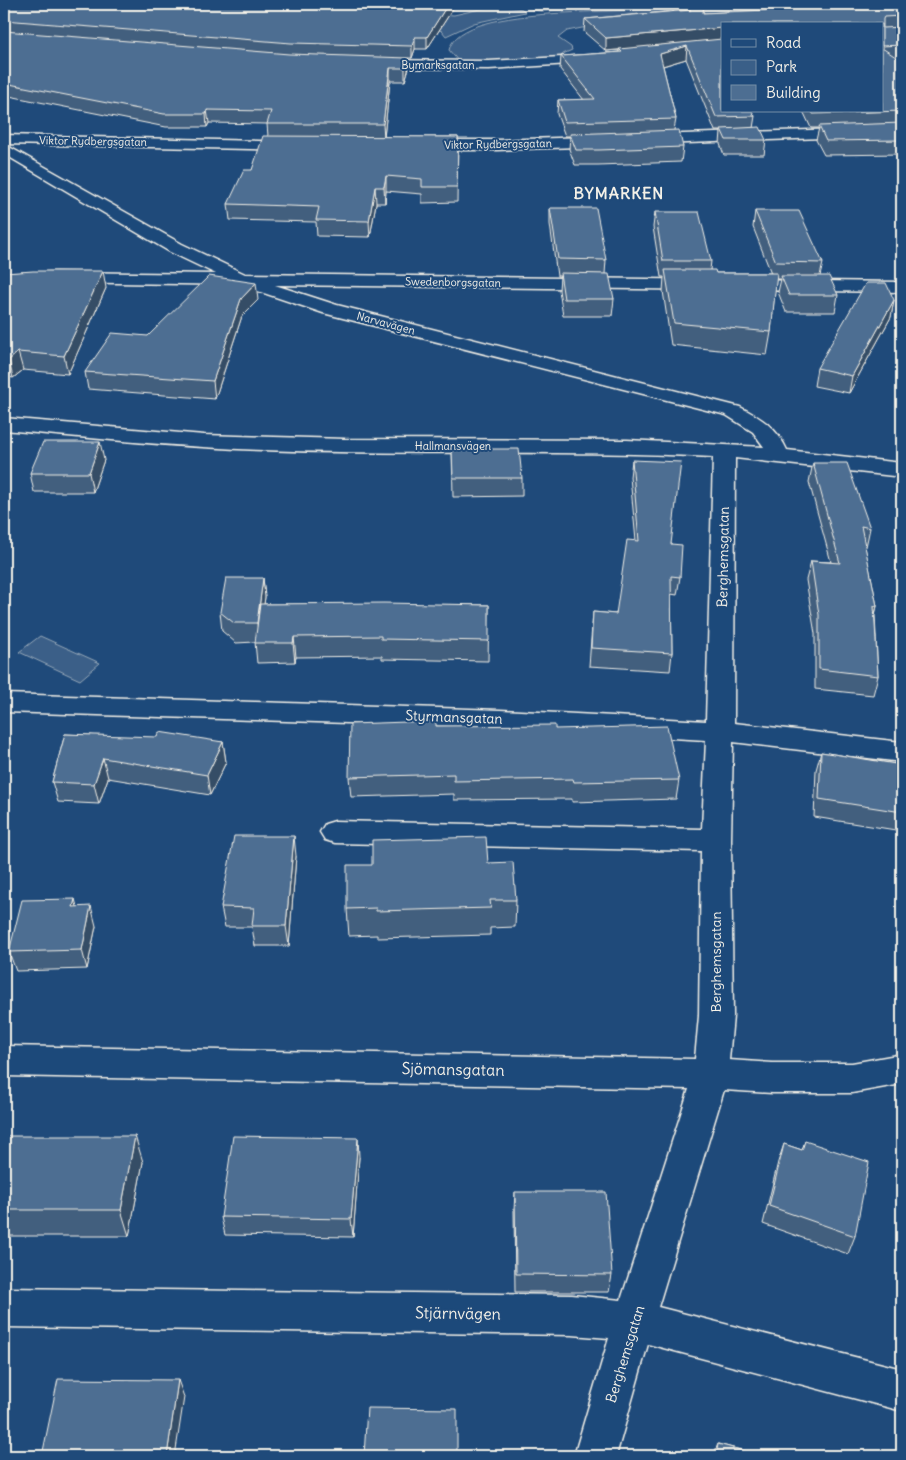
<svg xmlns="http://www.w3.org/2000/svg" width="906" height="1460" font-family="Delius,sans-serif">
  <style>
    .green { fill: #3a5f88; stroke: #97a8b8 }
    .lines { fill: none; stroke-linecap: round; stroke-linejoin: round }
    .street-casing { stroke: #f4f1e8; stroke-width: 3 }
    .street { fill: #1f4a7a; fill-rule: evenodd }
    .wall { fill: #425f7e; stroke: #f4f1e8 }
    .shaded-wall { fill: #364d66; stroke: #f4f1e8 }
    .building { fill: #4d6e92; stroke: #f4f1e8 }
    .labels { text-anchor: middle; stroke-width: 4; stroke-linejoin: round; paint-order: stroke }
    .far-street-label { font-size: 11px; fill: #f4f1e8; stroke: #1f4a7a }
    .street-label { font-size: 14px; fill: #f4f1e8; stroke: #1f4a7a }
    .far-district-label { font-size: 16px; font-weight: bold; letter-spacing: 1px; fill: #f4f1e8; stroke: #1f4a7a }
    .near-street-label { font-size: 16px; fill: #f4f1e8; stroke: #1f4a7a }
  </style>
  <rect width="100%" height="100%" fill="#1f4a7a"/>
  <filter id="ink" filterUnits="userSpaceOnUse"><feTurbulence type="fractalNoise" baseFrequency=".02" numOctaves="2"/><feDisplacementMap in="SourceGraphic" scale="10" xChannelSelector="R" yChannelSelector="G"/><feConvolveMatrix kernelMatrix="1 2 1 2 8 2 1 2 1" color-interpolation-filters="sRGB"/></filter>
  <g filter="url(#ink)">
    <path class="green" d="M152 4H362L436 14 454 15 489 7 493 4 522 9 525 12 474 23 446 36 442 31 432 27Z
      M537 4H674L652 8 541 11 532 10 531 7Z
      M685 4H777L732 9 722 13 582 28 567 31 558 38 571 47 572 50 563 54 560 59 459 62 449 50C460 0 642 18 685 4Z
      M40 636 100 663 80 680 19 652Z"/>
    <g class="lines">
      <g class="street-casing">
        <path id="street" d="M598 55 605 59 603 62 489 69 372 68 365 64 372 60 489 61Z
          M902 127V135L497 150H420L415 148 412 145 415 142 420 140H497Z
          M4 135 302 142 305 145 302 148 297 150 4 144 182 244 245 274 902 282V292L275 285 337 305 740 407C760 417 777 428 787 450L902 463V477L735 458 734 723 902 742V762L733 742 731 840 733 1016 729 1060 772 1063H852L902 1054V1084L852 1093H772L724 1090 658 1307 902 1369V1411L648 1344 616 1456H574L609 1338 572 1335 4 1327V1288L572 1295 621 1300 689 1089 4 1076V1046L695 1059 699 1016 701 851 335 843 325 840 320 832 325 824 335 821 702 829 706 740 500 728 4 712V694L500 710 706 721 713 457C543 448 373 458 203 447 137 443 70 436 4 430V418L204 435 345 439 627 440 764 447 753 432 726 415 323 313 240 285 56 282 4 284V274L56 272 216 274 170 252 4 154Z"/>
      </g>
      <use href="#street" class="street"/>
    </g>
    <path class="wall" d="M4 4H456L427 49H415L412 58H408V71L405 81H390L384 137H458L457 202 422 203V194L386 191 385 203H376L370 237 317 236 316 222 230 220 228 204 252 170 268 136 267 124 209 123 207 127H166L4 95Z
      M662 4H704L703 13 902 4V25L901 27H902V58H897L902 61V154L824 155 816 140 819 128H811L803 111H882V24H722V111L755 116 753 128 766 140 764 155H724L720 144 721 131H715L686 59 663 66 676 119 674 130 683 147 681 162 598 165H575L569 149 570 136H565L557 114 558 100H584L560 69 561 56 619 52V50L606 51 584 32 585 19 674 11Z
      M550 208 606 260 605 274 614 299 612 316H563L559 290 560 276H557L550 224Z
      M755 211 823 263 820 276 838 295 835 312H786L778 292 781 279H776L771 332 767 355 671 345 663 291 664 277H661L653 227 655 212 711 261 710 270 716 273H771L753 227Z
      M4 273 106 288 68 374 23 370 13 378 4 376Z
      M258 300 242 316 215 399 88 389 85 372 148 336Z
      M894 300 891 317 849 393 814 386 817 368Z
      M452 449 522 478V496L453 497Z
      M104 460 93 492H34L30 473Z
      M632 460 671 544 680 577 677 595 671 594 672 653 670 671 589 666 593 612 616 614 636 541 630 477Z
      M813 463 870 528 866 547H865L877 606 875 615 878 676 873 695 815 689V634L806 580 811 561 831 562 809 482Z
      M263 578 265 597 264 604 489 605 488 661 382 659V656L296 657 295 662 257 663 255 642 236 643 222 631 220 612Z
      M436 726 555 729 679 780 676 799 572 802V799L454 800V794L351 797 349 777Z
      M65 734 223 742 226 762 210 795 108 778 99 804 58 802 52 782Z
      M821 752 902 765V831L814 817 816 770Z
      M296 856 289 946H255L252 927H225L221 907Z
      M488 863 516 900 515 927 490 928V935L377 938V935L349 936 347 909Z
      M77 907 96 926 87 969 16 971 9 952Z
      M4 1136 143 1162 129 1236H4Z
      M805 1141 855 1236 848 1254 763 1224 778 1162 784 1144 802 1150Z
      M359 1157 353 1237 225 1235 221 1217Z
      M515 1192 612 1275 609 1292H515L514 1210Z
      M718 1444 763 1456H713Z"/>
    <path class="shaded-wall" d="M448 4H456L427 49V37Z
      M722 28V40L606 51V38Z
      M415 37V49L412 58V46Z
      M687 46 686 59 659 67 660 54Z
      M408 58V71L405 81V68Z
      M390 68V81L384 138 383 124Z
      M207 110 209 123 207 127 206 114Z
      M386 176V191L385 203 384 187Z
      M375 187 376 203 370 237 369 221Z
      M103 271 106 288 68 374 64 356Z
      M256 283 258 300 242 316 215 399 213 381 241 299Z
      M894 300 891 317 849 393 852 376Z
      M18 352 23 370 13 378 9 360Z
      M100 442 104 460 93 492 89 473Z
      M263 578 265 597 259 642 257 623Z
      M874 606H877L872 625Z
      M294 637 296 657 295 662 293 643Z
      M223 742 226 762 210 795 207 775Z
      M103 758 108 778 99 804 94 784Z
      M294 836 296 856 289 946 286 926Z
      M75 899 80 918 73 907Z
      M91 906 96 926 87 969 82 950Z
      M135 1136 143 1162 129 1236 121 1210Z
      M358 1138 359 1157 353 1237 351 1219Z
      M178 1380 184 1397 175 1456H167Z"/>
    <path class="building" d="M4 4H448L427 37H415L412 46 291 43 4 20Z
      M682 4H704L703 13 766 10 767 4H902V13H900L902 15V16L884 17 883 19V28L902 27V45L882 46V24H722V28L606 38 585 19 691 10Z
      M4 31 289 54 408 58 405 68H390L383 124H267L271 111 207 110 206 114H164L4 83Z
      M722 39V111H752L755 116 716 117 687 46 660 54 676 119 565 122 558 100 595 99 561 56 622 52 619 49Z
      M882 48 902 61V111L813 114 812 111H882Z
      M902 123V140L826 141 819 126Z
      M760 127 766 140H726L721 129Z
      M679 130 683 147 599 150H576L570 134Z
      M263 136 458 137 457 187H422V179L386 176 384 187H375L369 221 316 220 319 207 228 204 244 170H252Z
      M550 208H596L606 260 558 259Z
      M755 211H799L823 263 776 262Z
      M655 212H699L711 261H663Z
      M665 270H715L716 273H777L771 332 674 323Z
      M33 271H103L64 356 18 352 9 360 4 359V273Z
      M560 273 609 274 614 299H564Z
      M209 276 256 283 241 299 213 381 85 372 112 333 148 336Z
      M781 276H829L838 295H789Z
      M866 283H886L894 300 852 376 817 368Z
      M43 442H100L89 473H30Z
      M452 449H519L522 478H453Z
      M632 460 681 462 671 544 682 545 680 577 671 576 672 653 591 648 593 612 616 614 627 540 639 541Z
      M813 463H847L870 528 861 526 877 606H874L878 676 819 669V615L811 561 840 563Z
      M226 578H263L257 623H234L220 612Z
      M384 603 489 605V641L381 639V636L294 637 293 643H255L260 604Z
      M436 721V726L555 725V729L667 726 679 780 574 782 573 779 454 781V774L349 777 350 724Z
      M159 732 223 742 207 775 103 758 94 784 52 782 65 734 157 737Z
      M821 752 902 765V812L819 799Z
      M234 836H294L286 926H252L254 908 221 907Z
      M486 837 488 863 513 862 516 900H490L491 908 376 911V908L347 909V865H372V840Z
      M75 899 73 907 91 906 82 950 9 952 22 900Z
      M4 1136H135L121 1210H4Z
      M233 1136 358 1138 351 1219 221 1217Z
      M805 1141 869 1162 855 1236 769 1206 784 1144 802 1150Z
      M515 1192H606L612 1275 516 1274Z
      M58 1379 178 1380 167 1456H42Z
      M367 1408 457 1409V1456H364Z
      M718 1444 763 1456H716Z"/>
  </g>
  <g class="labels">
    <g class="far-street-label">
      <text x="438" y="69">Bymarksgatan</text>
      <text transform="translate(93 141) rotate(1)" y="4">Viktor Rydbergsgatan</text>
      <text transform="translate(498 144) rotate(-1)" y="4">Viktor Rydbergsgatan</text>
      <text transform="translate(453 282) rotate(1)" y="4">Swedenborgsgatan</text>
      <text transform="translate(386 323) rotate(15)" y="4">Narvavägen</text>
      <text x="453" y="450">Hallmansvägen</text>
    </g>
    <g class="street-label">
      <text transform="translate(723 557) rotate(-89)" y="5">Berghemsgatan</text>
      <text transform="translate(454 717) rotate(2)" y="5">Styrmansgatan</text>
      <text transform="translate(716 962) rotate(-90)" y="5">Berghemsgatan</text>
      <text transform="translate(625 1354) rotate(-73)" y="5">Berghemsgatan</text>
    </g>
    <g class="far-district-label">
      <text x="619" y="199">BYMARKEN</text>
    </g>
    <g class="near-street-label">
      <text transform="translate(453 1069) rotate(1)" y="6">Sjömansgatan</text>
      <text transform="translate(458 1313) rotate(1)" y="6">Stjärnvägen</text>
    </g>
  </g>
  <rect width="906" height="1460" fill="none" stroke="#1f4a7a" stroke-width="20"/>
  <rect x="10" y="10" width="886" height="1440" fill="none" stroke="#f4f1e8" stroke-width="2" filter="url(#ink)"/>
  <rect x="721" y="22" width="162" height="90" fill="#1f4a7a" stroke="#748da6"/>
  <rect x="731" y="39" width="25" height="8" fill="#1f4a7a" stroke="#748da6"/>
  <text x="766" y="48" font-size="15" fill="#f4f1e8">Road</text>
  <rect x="731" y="60" width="25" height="15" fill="#3a5f88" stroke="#748da6"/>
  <text x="766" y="72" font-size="15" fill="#f4f1e8">Park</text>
  <rect x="731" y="85" width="25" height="15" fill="#4d6e92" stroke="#748da6"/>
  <text x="766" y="98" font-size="15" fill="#f4f1e8">Building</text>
</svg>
